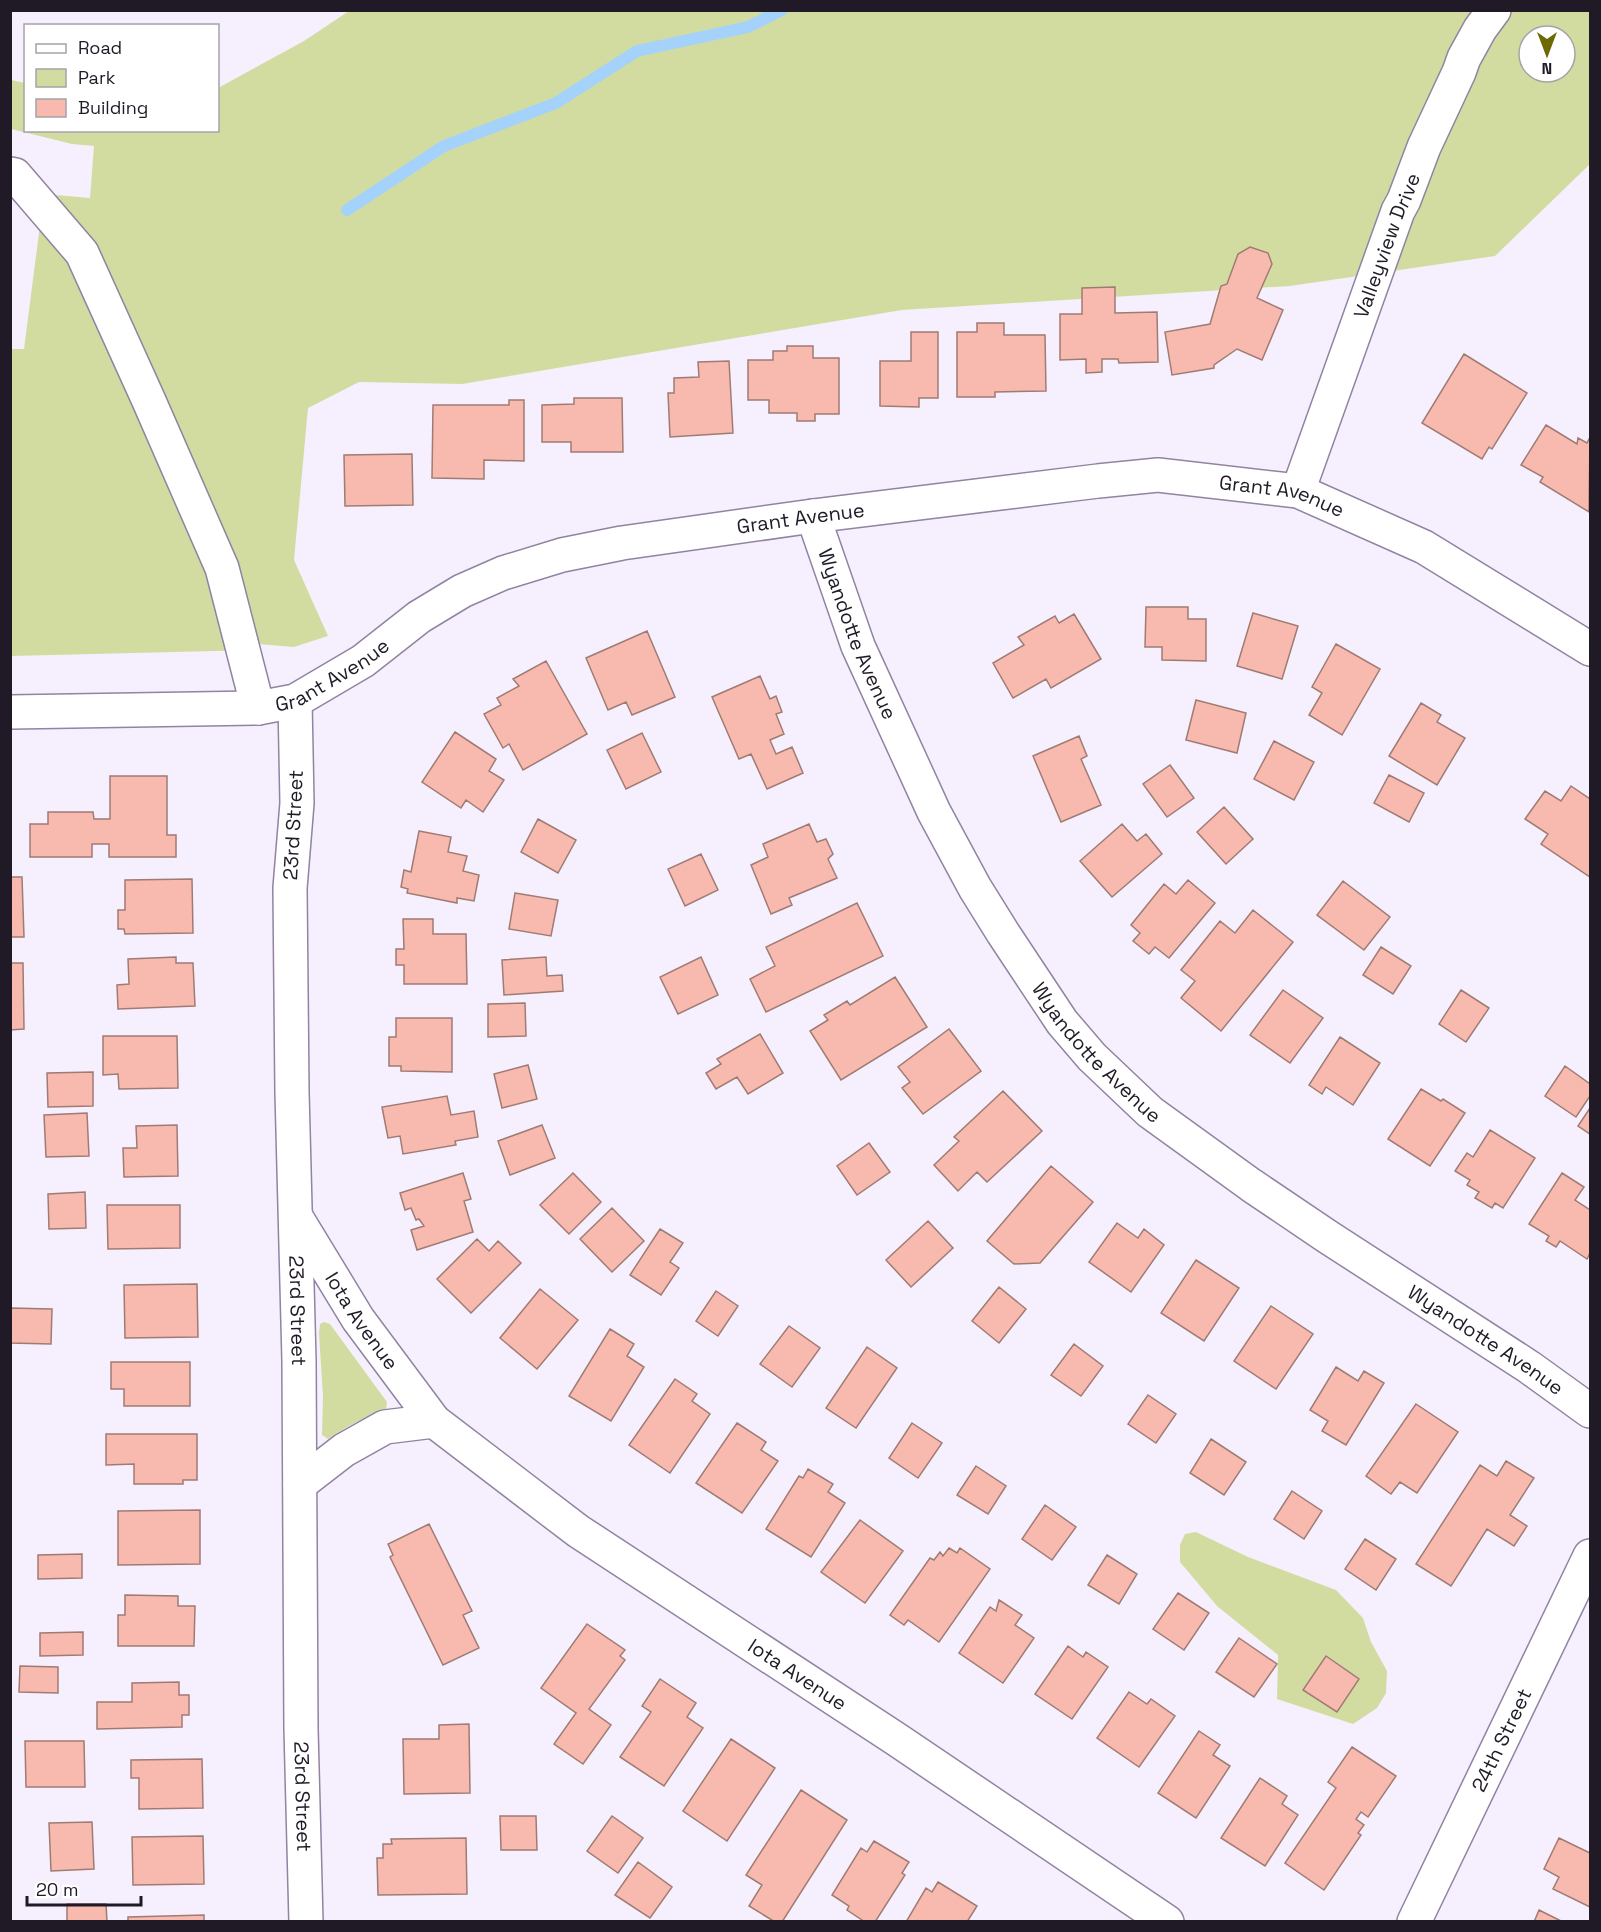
<svg xmlns="http://www.w3.org/2000/svg" width="1601" height="1932" font-family="'Space Grotesk',sans-serif">
  <style>
    .green { fill: #d2dca1; fill-rule: evenodd }
    .lines { fill: none; stroke-linecap: round; stroke-linejoin: round }
    .stream { stroke: #a5d2fb; stroke-width: 12 }
    .building { fill: #f8baae; stroke: #a07b74; stroke-width: 1.5 }
    .minor-casing { stroke: #9183a1; stroke-width: 36 }
    .minor { stroke: #fff; stroke-width: 33 }
    .labels { text-anchor: middle; stroke-width: 4.5; stroke-linejoin: round; paint-order: stroke }
    .street-label { font-size: 20px; fill: #201a26; stroke: #fff }
  </style>
  <rect width="100%" height="100%" fill="#f6f0fe"/>
  <path class="green" d="M349 11H1590V164L1495 256 1290 286 902 310 462 384 359 382 308 408 294 560 328 636 294 647 258 644 260 650 11 656V349H24L44 194 90 198 94 146 72 144 11 129V80L25 83 26 130H218V88L304 41ZM1529 36H1565V72H1529Z
    M324 1322 330 1324 387 1402 386 1410C365 1417 346 1426 328 1439L322 1435 323 1397 319 1333 320 1324Z
    M1196 1532 1248 1557 1336 1590 1363 1618 1371 1642 1387 1671 1386 1693 1377 1708 1353 1724 1277 1699 1278 1655 1217 1606 1180 1562V1545L1185 1534Z"/>
  <g class="lines">
    <path class="stream" d="M347 210 444 146 556 103 637 51 748 27 782 10"/>
  </g>
  <path class="building" d="M1250 247 1268 253 1272 264 1257 298 1283 310 1262 360 1237 349 1214 365V368L1172 375 1165 332 1210 324 1221 286 1227 284 1238 254Z
    M1115 287V313L1157 312 1158 362 1119 363 1118 359H1102V372L1086 373V359L1060 360V314H1082V288Z
    M977 323H1004V335H1045L1046 391 995 392V397H957V332H977Z
    M911 332H938V398H919V407L880 406V361H911Z
    M787 346H813V358H839V414H815V421H797V413H769V400H748V360H773V351H787Z
    M1464 354 1527 393 1492 449 1489 447 1482 459 1422 423Z
    M729 361 733 433 670 437 668 393H674V378L699 377 698 362Z
    M574 398H622L623 452H571V442H542V405L574 404Z
    M509 400H524V461L484 460V479L432 478 433 405H509Z
    M1546 425 1577 444 1578 438 1587 443 1590 437 1589 512 1540 482 1543 477 1521 465Z
    M412 454 413 505 345 506 344 455Z
    M1146 607H1188V619H1206V661L1162 660V647H1145Z
    M1253 613 1298 626 1282 679 1237 666Z
    M1074 614 1101 659 1051 688 1046 679 1013 698 993 663 1024 645 1018 637 1055 616 1059 623Z
    M647 631 675 697 632 715 626 702 608 710 586 658Z
    M1336 644 1380 669 1342 735 1309 715 1322 693 1312 687Z
    M546 661 587 734 523 770 509 744 503 748 484 714 501 705 497 698 519 686 513 679Z
    M760 676 770 699 776 696 782 712 776 714 784 734 770 740 776 754 792 747 803 773 767 789 751 754 739 759 712 697Z
    M1196 700 1246 713 1237 753 1186 740Z
    M1421 703 1441 715 1437 722 1465 738 1437 785 1389 756Z
    M455 732 496 759 489 771 504 780 483 812 466 800 461 808 422 782Z
    M642 733 661 772 626 789 607 750Z
    M1079 736 1087 756 1081 759 1101 805 1061 822 1033 756Z
    M1274 741 1314 762 1294 800 1254 779Z
    M1170 765 1194 798 1167 817 1143 784Z
    M1389 775 1424 793 1409 822 1374 803Z
    M110 776H167V835H176V857H109V844H92V857H30V824H48V812H93L94 819H110Z
    M1571 786 1590 799V877L1541 844 1548 834 1525 819 1545 791 1561 801Z
    M1224 807 1253 839 1226 864 1197 832Z
    M538 819 576 840 558 873 521 852Z
    M809 824 817 842 826 839 833 854 828 859 837 878 789 898 792 905 771 914 751 865 768 857 763 844Z
    M1122 824 1137 841 1146 834 1162 854 1112 897 1080 861Z
    M419 831 451 837 448 852 467 856 463 871 479 875 474 901 457 898V903L407 893 408 889 401 887 404 870 411 872Z
    M701 854 718 890 685 906 668 869Z
    M10 877H22L24 937H10Z
    M192 879 193 933 125 934 124 929H118V910H125V880Z
    M1188 880 1215 903 1169 958 1155 947 1149 954 1133 941 1140 933 1131 925 1164 884 1176 894Z
    M1343 881 1390 917 1364 950 1317 915Z
    M515 893 558 900 551 936 509 929Z
    M857 903 883 956 766 1012 750 979 775 966 766 947Z
    M1253 910 1293 942 1221 1031 1181 998 1195 981 1181 970 1220 921 1235 933Z
    M403 919H433V934H466L467 984H404V965H396V949H404Z
    M1381 947 1411 966 1393 994 1363 975Z
    M176 957V963H193L195 1006 118 1009 117 985 129 984 128 959Z
    M546 957 547 976 562 975 563 991 504 995 502 960Z
    M701 957 718 995 678 1014 660 977Z
    M10 963H23L24 1029 10 1030Z
    M895 977 927 1027 841 1080 810 1031 828 1020 824 1015 847 1001 850 1005Z
    M1283 990 1323 1018 1290 1063 1250 1035Z
    M1461 990 1489 1008 1466 1042 1439 1024Z
    M525 1003 526 1036 488 1037V1004Z
    M396 1018H452V1072L401 1071V1066H389V1037H396Z
    M949 1029 981 1071 923 1114 902 1088 910 1082 898 1067Z
    M760 1034 783 1073 748 1094 737 1077 716 1089 706 1073 721 1064 717 1059Z
    M103 1036H177L178 1088 119 1089 118 1074 103 1075Z
    M1340 1037 1380 1063 1353 1105 1326 1087 1322 1094 1309 1085Z
    M528 1065 537 1099 502 1108 494 1074Z
    M1565 1066 1590 1084V1096L1576 1117 1545 1096Z
    M93 1072V1106L48 1107 47 1073Z
    M1421 1089 1441 1101 1443 1099 1465 1113 1430 1166 1388 1139Z
    M1003 1091 1042 1131 987 1182 977 1172 958 1191 934 1165 959 1141 954 1137Z
    M447 1096 451 1115 474 1111 478 1137 455 1141 456 1145 403 1154 400 1136 388 1138 382 1107Z
    M1590 1108V1134L1578 1126Z
    M87 1113 89 1156 46 1157 44 1115Z
    M177 1125 178 1176 124 1177 123 1148H137L136 1126Z
    M542 1125 555 1158 510 1175 498 1141Z
    M1490 1130 1535 1158 1503 1208 1495 1203 1492 1208 1475 1198 1479 1192 1467 1185 1470 1180 1455 1171 1467 1153 1473 1157Z
    M869 1143 890 1172 857 1195 837 1166Z
    M1051 1166 1093 1202 1040 1263 1014 1264 987 1241Z
    M463 1173 471 1199 464 1201 473 1232 417 1250 411 1230 424 1226 419 1219 416 1220 411 1208 405 1210 400 1193Z
    M573 1173 601 1202 569 1234 540 1205Z
    M1562 1173 1584 1187 1575 1200 1590 1210V1253L1587 1259 1560 1241 1556 1247 1546 1241 1549 1236 1529 1224Z
    M85 1192 86 1228 49 1229 48 1194Z
    M107 1205H180V1248L108 1249Z
    M612 1208 644 1241 612 1272 580 1239Z
    M928 1221 953 1248 911 1287 886 1260Z
    M1117 1223 1138 1238 1144 1229 1164 1245 1131 1292 1089 1262Z
    M660 1229 683 1243 670 1262 679 1268 661 1295 630 1275Z
    M477 1239 489 1251 498 1241 521 1263 471 1313 437 1279Z
    M1196 1260 1239 1288 1204 1341 1161 1313Z
    M197 1284 198 1337 125 1338 124 1285Z
    M999 1287 1026 1309 999 1343 972 1321Z
    M540 1289 578 1320 537 1369 500 1338Z
    M716 1291 738 1306 718 1336 696 1321Z
    M1271 1306 1313 1334 1276 1389 1234 1361Z
    M10 1308 52 1309 51 1344 10 1343Z
    M789 1326 820 1348 792 1387 760 1364Z
    M610 1329 634 1344 627 1356 644 1367 611 1421 569 1396Z
    M1074 1344 1103 1366 1081 1396 1051 1375Z
    M867 1347 897 1368 856 1428 826 1408Z
    M111 1362H190V1406H124V1389H111Z
    M1336 1367 1358 1381 1364 1371 1384 1383 1346 1445 1322 1431 1328 1421 1310 1410Z
    M675 1379 697 1394 692 1401 710 1414 670 1473 629 1445Z
    M1148 1395 1176 1414 1156 1443 1128 1424Z
    M1416 1404 1458 1432 1417 1493 1400 1482 1391 1494 1366 1476Z
    M737 1423 766 1442 761 1450 778 1461 742 1513 696 1483Z
    M912 1423 942 1443 918 1478 889 1458Z
    M106 1434H197V1480H183V1484H134V1464L106 1465Z
    M1211 1439 1246 1462 1224 1495 1190 1473Z
    M1506 1461 1534 1478 1510 1515 1527 1526 1514 1546 1487 1529 1451 1586 1416 1564 1480 1465 1497 1476Z
    M976 1466 1006 1486 988 1514 957 1495Z
    M808 1469 833 1484 828 1492 845 1503 811 1557 766 1529 799 1476 803 1478Z
    M1292 1491 1322 1511 1304 1539 1274 1519Z
    M1045 1505 1076 1527 1052 1560 1022 1539Z
    M200 1510V1564L118 1565V1511Z
    M860 1520 903 1551 865 1603 821 1572Z
    M429 1524 472 1611 463 1615 479 1648 443 1665 390 1557 393 1555 388 1544Z
    M1365 1539 1396 1559 1376 1590 1345 1569Z
    M949 1548 957 1553 960 1548 990 1569 939 1642 908 1620 904 1625 890 1615 930 1558 934 1560 940 1552 943 1556Z
    M82 1554V1578L38 1579V1555Z
    M1107 1555 1137 1574 1119 1604 1088 1585Z
    M1178 1593 1209 1613 1184 1650 1153 1629Z
    M125 1595 178 1596V1606H195L194 1646H118V1615H125Z
    M999 1600 1022 1615 1015 1625 1034 1638 1003 1683 959 1653 990 1607 996 1611Z
    M587 1624 625 1650 620 1656 625 1660 589 1709 611 1725 583 1764 554 1744 576 1713 541 1688Z
    M83 1632V1655L40 1656V1633Z
    M1239 1638 1277 1664 1254 1697 1216 1672Z
    M1068 1646 1083 1657 1086 1652 1108 1667 1072 1719 1035 1694Z
    M1326 1656 1359 1679 1337 1712 1303 1690Z
    M20 1666 58 1667V1693L19 1692Z
    M660 1679 696 1703 687 1717 703 1728 664 1786 620 1757 651 1712 642 1706Z
    M179 1682V1695H189V1715H182V1727L97 1729V1702H132V1683Z
    M1129 1692 1147 1704 1151 1699 1175 1716 1139 1767 1097 1738Z
    M469 1724 470 1793 404 1794 403 1739H439V1725Z
    M1199 1731 1220 1745 1213 1755 1230 1766 1196 1818 1158 1793Z
    M731 1739 775 1768 727 1841 683 1811Z
    M25 1741H84L85 1787H26Z
    M1352 1747 1396 1776 1368 1817 1361 1812 1356 1819 1364 1825 1358 1833 1361 1835 1324 1890 1285 1863 1336 1788 1328 1782Z
    M202 1759 203 1808 139 1809V1778H131V1760Z
    M1260 1778 1287 1796 1282 1804 1298 1815 1265 1866 1221 1838Z
    M801 1790 847 1820 782 1922H775L749 1906 762 1885 746 1875Z
    M500 1816H536L537 1850H501Z
    M612 1816 643 1838 618 1873 587 1851Z
    M92 1822 94 1869 51 1871 49 1823Z
    M203 1836 204 1884 133 1885 132 1837Z
    M466 1838 467 1894 378 1895 377 1858H383V1844H392L391 1839Z
    M1559 1838 1590 1853V1907L1553 1889 1559 1877 1544 1869Z
    M874 1841 909 1862 902 1873 905 1875 875 1922H865L847 1910 849 1906 832 1895 861 1848 867 1852Z
    M638 1862 672 1887 650 1918 615 1895Z
    M938 1882 977 1906 967 1922H906L926 1888 932 1892Z
    M67 1904H106L107 1922H67Z
    M1539 1910 1563 1922H1534Z
    M204 1915V1922H128V1917Z"/>
  <g class="lines">
    <g class="minor-casing">
      <g id="minor">
        <path d="M10 174 15 175 82 253 149 401 222 568 258 708"/>
        <path id="s1" d="M1298 491 1398 211 1404 200 1424 147 1459 72 1464 58 1480 29 1494 10"/>
        <path id="s2" d="M813 516 858 646 934 812 975 888 1003 933 1062 1022 1092 1057 1150 1112 1251 1185 1328 1237 1529 1367 1590 1411"/>
        <path id="s3" d="M295 701 297 803 290 888 292 1092 299 1361 301 1729 306 1922"/>
        <path id="s4" d="M10 712 258 708 295 701 363 661 419 617 462 591 503 573 562 555 622 543 813 516 1098 481 1158 475 1298 491 1424 547 1590 649"/>
        <path id="s5" d="M296 1217 358 1319 434 1421 578 1531 896 1739 1167 1922"/>
        <path d="M300 1484 344 1450 385 1427 434 1421"/>
        <path id="s6" d="M1414 1922 1590 1556"/>
      </g>
    </g>
    <use href="#minor" class="minor"/>
  </g>
  <g class="labels">
    <g class="street-label">
      <text dy="7" stroke="none"><textPath href="#s1" startOffset="261">Valleyview Drive</textPath></text>
      <text dy="7" stroke="none"><textPath href="#s4" startOffset="1320">Grant Avenue</textPath></text>
      <text dy="7" stroke="none"><textPath href="#s4" startOffset="834">Grant Avenue</textPath></text>
      <text dy="7" stroke="none"><textPath href="#s2" startOffset="126">Wyandotte Avenue</textPath></text>
      <text dy="7" stroke="none"><textPath href="#s4" startOffset="330">Grant Avenue</textPath></text>
      <text transform="translate(293 825) rotate(-87)" y="7">23rd Street</text>
      <text dy="7" stroke="none"><textPath href="#s2" startOffset="612">Wyandotte Avenue</textPath></text>
      <text dy="7" stroke="none"><textPath href="#s3" startOffset="610">23rd Street</textPath></text>
      <text dy="7" stroke="none"><textPath href="#s5" startOffset="123">Iota Avenue</textPath></text>
      <text dy="7" stroke="none"><textPath href="#s2" startOffset="1098">Wyandotte Avenue</textPath></text>
      <text dy="7" stroke="none"><textPath href="#s5" startOffset="690">Iota Avenue</textPath></text>
      <text dy="7" stroke="none"><textPath href="#s6" startOffset="202">24th Street</textPath></text>
      <text dy="7" stroke="none"><textPath href="#s3" startOffset="1096">23rd Street</textPath></text>
    </g>
  </g>
  <rect width="1601" height="1932" fill="none" stroke="#201a26" stroke-width="24"/>
  <rect x="24" y="24" width="195" height="108" fill="#ffffff" stroke="#a6a3a8" stroke-width="1.5"/>
  <rect x="36" y="44" width="30" height="9" fill="#ffffff" stroke="#a6a3a8" stroke-width="1.5"/>
  <text x="78" y="54" font-size="18" fill="#201a26">Road</text>
  <rect x="36" y="69" width="30" height="18" fill="#d2dca1" stroke="#a6a3a8" stroke-width="1.5"/>
  <text x="78" y="84" font-size="18" fill="#201a26">Park</text>
  <rect x="36" y="99" width="30" height="18" fill="#f8baae" stroke="#a6a3a8" stroke-width="1.5"/>
  <text x="78" y="114" font-size="18" fill="#201a26">Building</text>
  <g transform="translate(1547 54) rotate(180)"><circle r="28" fill="#ffffff" stroke="#a6a3a8" stroke-width="1.5"/>
  <path d="M0-4.5L10 22L0 15L-10 22Z" fill="#6d6903"/>
  <text y="-9" font-size="16" font-weight="bold" text-anchor="middle" fill="#201a26">N</text>
  </g>
  <path d="M27 1896v9h114v-9" fill="none" stroke="#201a26" stroke-width="3"/>
  <text x="36" y="1896" font-size="18" fill="#201a26" stroke="#ffffff" stroke-width="4.5" paint-order="stroke">20 m</text>
</svg>
